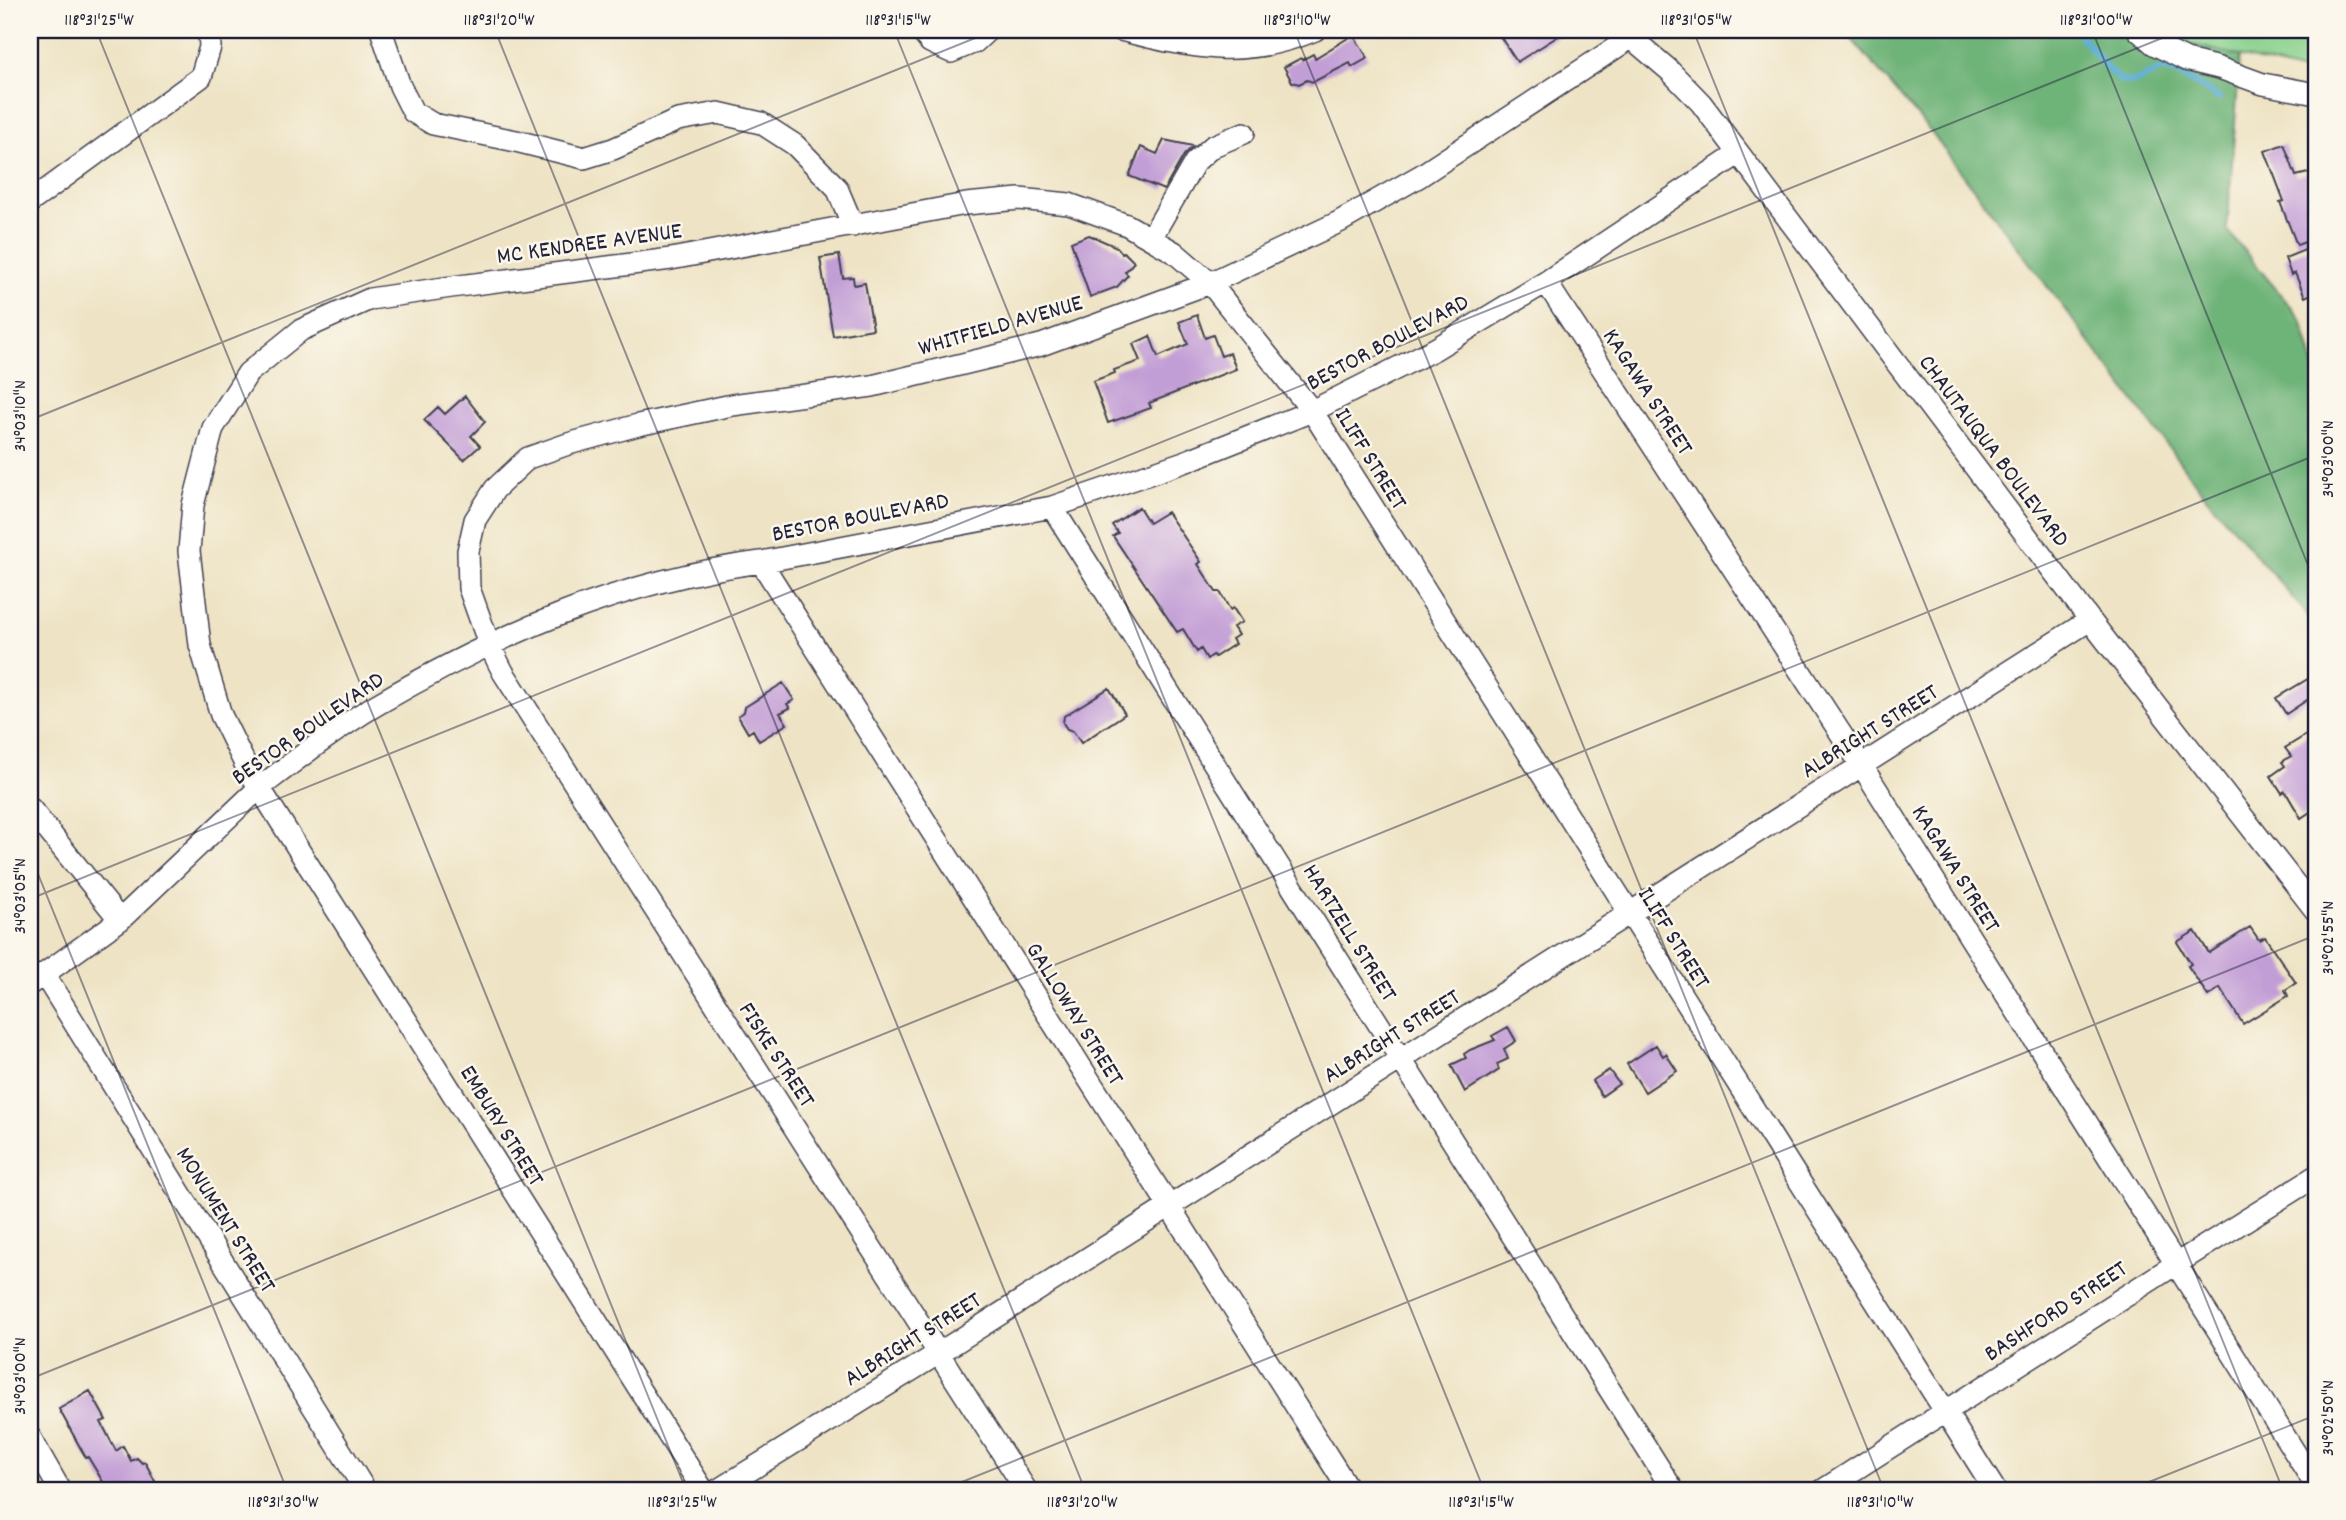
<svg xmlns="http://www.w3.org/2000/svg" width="2346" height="1520" font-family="Dekko,sans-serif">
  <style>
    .green { fill: #89d18c; stroke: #567a64; stroke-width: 2 }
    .forest { fill: #6eb378; stroke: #486a5a; stroke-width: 2 }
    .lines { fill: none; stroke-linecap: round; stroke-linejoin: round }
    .stream { stroke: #5daed8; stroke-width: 6 }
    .building { fill: #c29ed6 }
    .minor-casing { stroke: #413f50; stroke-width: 24 }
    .minor { stroke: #fff; stroke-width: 21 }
    .ticks { fill: none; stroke: #22223b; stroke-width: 2; stroke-opacity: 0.45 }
    .labels { text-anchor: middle; stroke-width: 5; stroke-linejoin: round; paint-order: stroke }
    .street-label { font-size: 24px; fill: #22223b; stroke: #fbf7ec }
    .neatline { fill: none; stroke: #22223b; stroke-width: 2.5 }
    .ticks-label { font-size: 18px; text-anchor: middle; fill: #22223b }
  </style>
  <rect width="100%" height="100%" fill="#fbf7ec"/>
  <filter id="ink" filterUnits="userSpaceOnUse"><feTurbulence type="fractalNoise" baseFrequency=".0143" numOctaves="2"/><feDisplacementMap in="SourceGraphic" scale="14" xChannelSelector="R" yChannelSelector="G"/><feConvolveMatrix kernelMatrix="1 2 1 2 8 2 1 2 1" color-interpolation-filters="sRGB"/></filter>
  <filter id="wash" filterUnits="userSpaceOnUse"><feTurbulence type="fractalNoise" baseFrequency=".00686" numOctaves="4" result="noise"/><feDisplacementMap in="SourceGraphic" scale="28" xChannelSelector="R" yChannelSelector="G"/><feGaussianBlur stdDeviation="1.57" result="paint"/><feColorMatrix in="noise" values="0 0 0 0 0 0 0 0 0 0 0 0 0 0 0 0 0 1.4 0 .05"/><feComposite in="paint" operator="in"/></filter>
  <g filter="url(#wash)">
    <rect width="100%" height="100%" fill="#eee3c4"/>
    <path class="green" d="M2159 30H2316V75L2164 38Z"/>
    <path class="forest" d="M1844 30H2159L2164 38 2240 56 2227 230 2301 319 2316 372V625L2204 494 1930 131Z"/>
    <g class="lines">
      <path class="stream" d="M2076 30 2111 73 2121 81 2135 82 2163 69 2179 74 2219 98"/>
    </g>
    <g id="blocks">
      <path class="building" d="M1496 30H1568L1517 62Z
        M1353 35 1368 58 1352 67 1350 63 1313 82 1307 80 1299 84 1292 82 1284 67 1301 58 1302 60 1313 54 1315 58Z
        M1164 140 1193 146 1184 155 1164 190 1129 176 1141 147 1157 154Z
        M2284 144 2296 176 2316 171V238L2297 245 2280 202 2284 201 2265 151Z
        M1089 235 1117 247 1122 253 1124 252 1134 262 1125 272 1128 275 1117 287 1090 297 1071 242Z
        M2307 249 2316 272V292L2305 297 2295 273 2291 275 2285 258Z
        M839 255 843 278 853 277 854 285 865 283 873 329 833 336 820 258Z
        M1197 315 1205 338 1213 335 1221 356 1230 353 1236 369 1149 403 1151 408 1108 423 1093 381 1115 373 1114 370 1140 361 1133 344 1150 336 1158 357 1188 344 1179 322Z
        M465 396 485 422 471 436 480 446 464 460 424 420 438 407 445 414Z
        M1139 507 1149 523 1167 512 1201 562 1198 564 1216 592H1220L1230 610 1233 608 1242 622 1233 627 1238 635 1232 639 1235 644 1215 657 1213 655 1207 659 1201 649 1197 652 1183 629 1177 632 1113 536 1118 533 1112 525Z
        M2316 674V694L2286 714 2276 698Z
        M783 683 794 700 787 704 790 708 780 713 787 724 759 741 753 730 748 733 738 716 744 712 745 707Z
        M1109 688 1125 714 1081 743 1073 731 1067 729 1063 723 1064 716Z
        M2316 729V808L2301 818 2285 791 2282 793 2271 776 2285 766 2282 762 2291 756 2285 748Z
        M2250 927 2259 940 2265 937 2296 983 2285 990 2288 996 2243 1024 2220 988 2208 996 2188 966 2191 964 2177 942 2195 931 2209 953Z
        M1508 1027 1516 1041 1504 1049 1508 1059 1497 1064 1499 1070 1465 1092 1451 1065 1466 1058 1464 1054 1470 1050 1495 1040 1492 1036Z
        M1656 1045 1663 1056 1666 1054 1677 1071 1645 1092 1627 1064Z
        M1609 1070 1619 1084 1602 1096 1592 1081Z
        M90 1391 106 1420 101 1422 116 1451 123 1446 131 1461 137 1458 142 1463 145 1462 157 1485 148 1490H108L88 1457 86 1458 59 1409Z"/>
    </g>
  </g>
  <g filter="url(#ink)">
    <use href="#blocks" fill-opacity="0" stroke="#413f50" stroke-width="2"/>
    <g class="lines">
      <g class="minor-casing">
        <path id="minor" d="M381 30 400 86 413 112 433 124 516 141 584 158 613 149 678 120 718 113 761 123 795 145 837 188 853 226
          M920 30 930 42 951 52 975 42 988 30
          M1121 30C1192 48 1244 60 1315 30
          M1622 30 1669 70 1701 103 2090 620 2316 911
          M2138 30 2154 44 2186 60 2219 68 2263 84 2316 94
          M30 202 201 77 210 47 209 30
          M1151 238 1195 162 1213 146 1244 133
          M1546 282 1862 766 2316 1486
          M1052 507 1673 1490
          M761 562 1349 1490
          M30 808 120 920
          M45 976 365 1490
          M30 984 120 920 259 788C296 760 336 729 376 705 496 635 622 580 761 562L1052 507 1184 462 1312 411 1435 349 1546 282 1738 154
          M30 1437 60 1490
          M703 1490 247 768 221 715 200 645 189 551 193 505 213 428 248 373 301 330 370 299 451 287 671 259 966 204 1019 199 1069 204 1127 225 1174 252 1210 283 1312 411 1995 1490
          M718 1490 939 1353 2090 620
          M1026 1490 503 672 489 644 469 588 468 551 475 520 495 489 528 458 568 444 638 425 732 405 872 386 1041 345 1210 283 1339 222 1420 176 1632 37
          M1823 1490 2176 1264 2316 1176"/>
      </g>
      <use href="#minor" class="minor"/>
    </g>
  </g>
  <path class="ticks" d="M96 30 686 1490M495 30 1085 1490M894 30 1484 1490M1294 30 1884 1490M1693 30 2283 1490M2092 30 2316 585M30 420 995 30M30 854 287 1490M30 899 2182 30M30 1379 2316 455M942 1490 2316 935M2129 1490 2316 1415"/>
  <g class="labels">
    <g class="street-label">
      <text transform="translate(589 242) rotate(-8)" y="8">MC KENDREE AVENUE</text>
      <text transform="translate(1000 324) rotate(-16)" y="8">WHITFIELD AVENUE</text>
      <text transform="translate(1387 341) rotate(-28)" y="8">BESTOR BOULEVARD</text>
      <text transform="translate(1649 391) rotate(57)" y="8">KAGAWA STREET</text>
      <text transform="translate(1995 450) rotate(53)" y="8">CHAUTAUQUA BOULEVARD</text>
      <text transform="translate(1372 458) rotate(58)" y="8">ILIFF STREET</text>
      <text transform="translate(860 516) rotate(-11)" y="8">BESTOR BOULEVARD</text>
      <text transform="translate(307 727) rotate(-35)" y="8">BESTOR BOULEVARD</text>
      <text transform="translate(1869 730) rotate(-32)" y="8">ALBRIGHT STREET</text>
      <text transform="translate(1957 868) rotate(58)" y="8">KAGAWA STREET</text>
      <text transform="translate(1351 932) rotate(58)" y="8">HARTZELL STREET</text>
      <text transform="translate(1675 937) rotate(58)" y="8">ILIFF STREET</text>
      <text transform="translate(1076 1013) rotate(58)" y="8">GALLOWAY STREET</text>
      <text transform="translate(1391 1035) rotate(-32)" y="8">ALBRIGHT STREET</text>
      <text transform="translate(778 1054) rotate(57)" y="8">FISKE STREET</text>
      <text transform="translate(503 1125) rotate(58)" y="8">EMBURY STREET</text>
      <text transform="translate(227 1219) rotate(58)" y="8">MONUMENT STREET</text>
      <text transform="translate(2055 1310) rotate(-33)" y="8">BASHFORD STREET</text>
      <text transform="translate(912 1338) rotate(-32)" y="8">ALBRIGHT STREET</text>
    </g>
  </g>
  <rect width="2346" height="1520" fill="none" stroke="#fbf7ec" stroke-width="77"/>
  <rect x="38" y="38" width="2270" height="1444" class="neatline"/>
  <g class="ticks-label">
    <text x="99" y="25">118°31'25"W</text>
    <text x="499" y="25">118°31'20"W</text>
    <text x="898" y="25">118°31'15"W</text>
    <text x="1297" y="25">118°31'10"W</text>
    <text x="1696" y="25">118°31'05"W</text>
    <text x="2096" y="25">118°31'00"W</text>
    <text transform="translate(19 416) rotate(-90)" y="6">34°03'10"N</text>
    <text transform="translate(2327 459) rotate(-90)" y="6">34°03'00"N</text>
    <text transform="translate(19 896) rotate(-90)" y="6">34°03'05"N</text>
    <text transform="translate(2327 938) rotate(-90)" y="6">34°02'55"N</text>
    <text transform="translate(19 1376) rotate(-90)" y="6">34°03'00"N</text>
    <text transform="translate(2327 1418) rotate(-90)" y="6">34°02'50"N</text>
    <text x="283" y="1507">118°31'30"W</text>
    <text x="682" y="1507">118°31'25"W</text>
    <text x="1082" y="1507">118°31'20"W</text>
    <text x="1481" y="1507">118°31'15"W</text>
    <text x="1880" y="1507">118°31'10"W</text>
  </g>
</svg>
